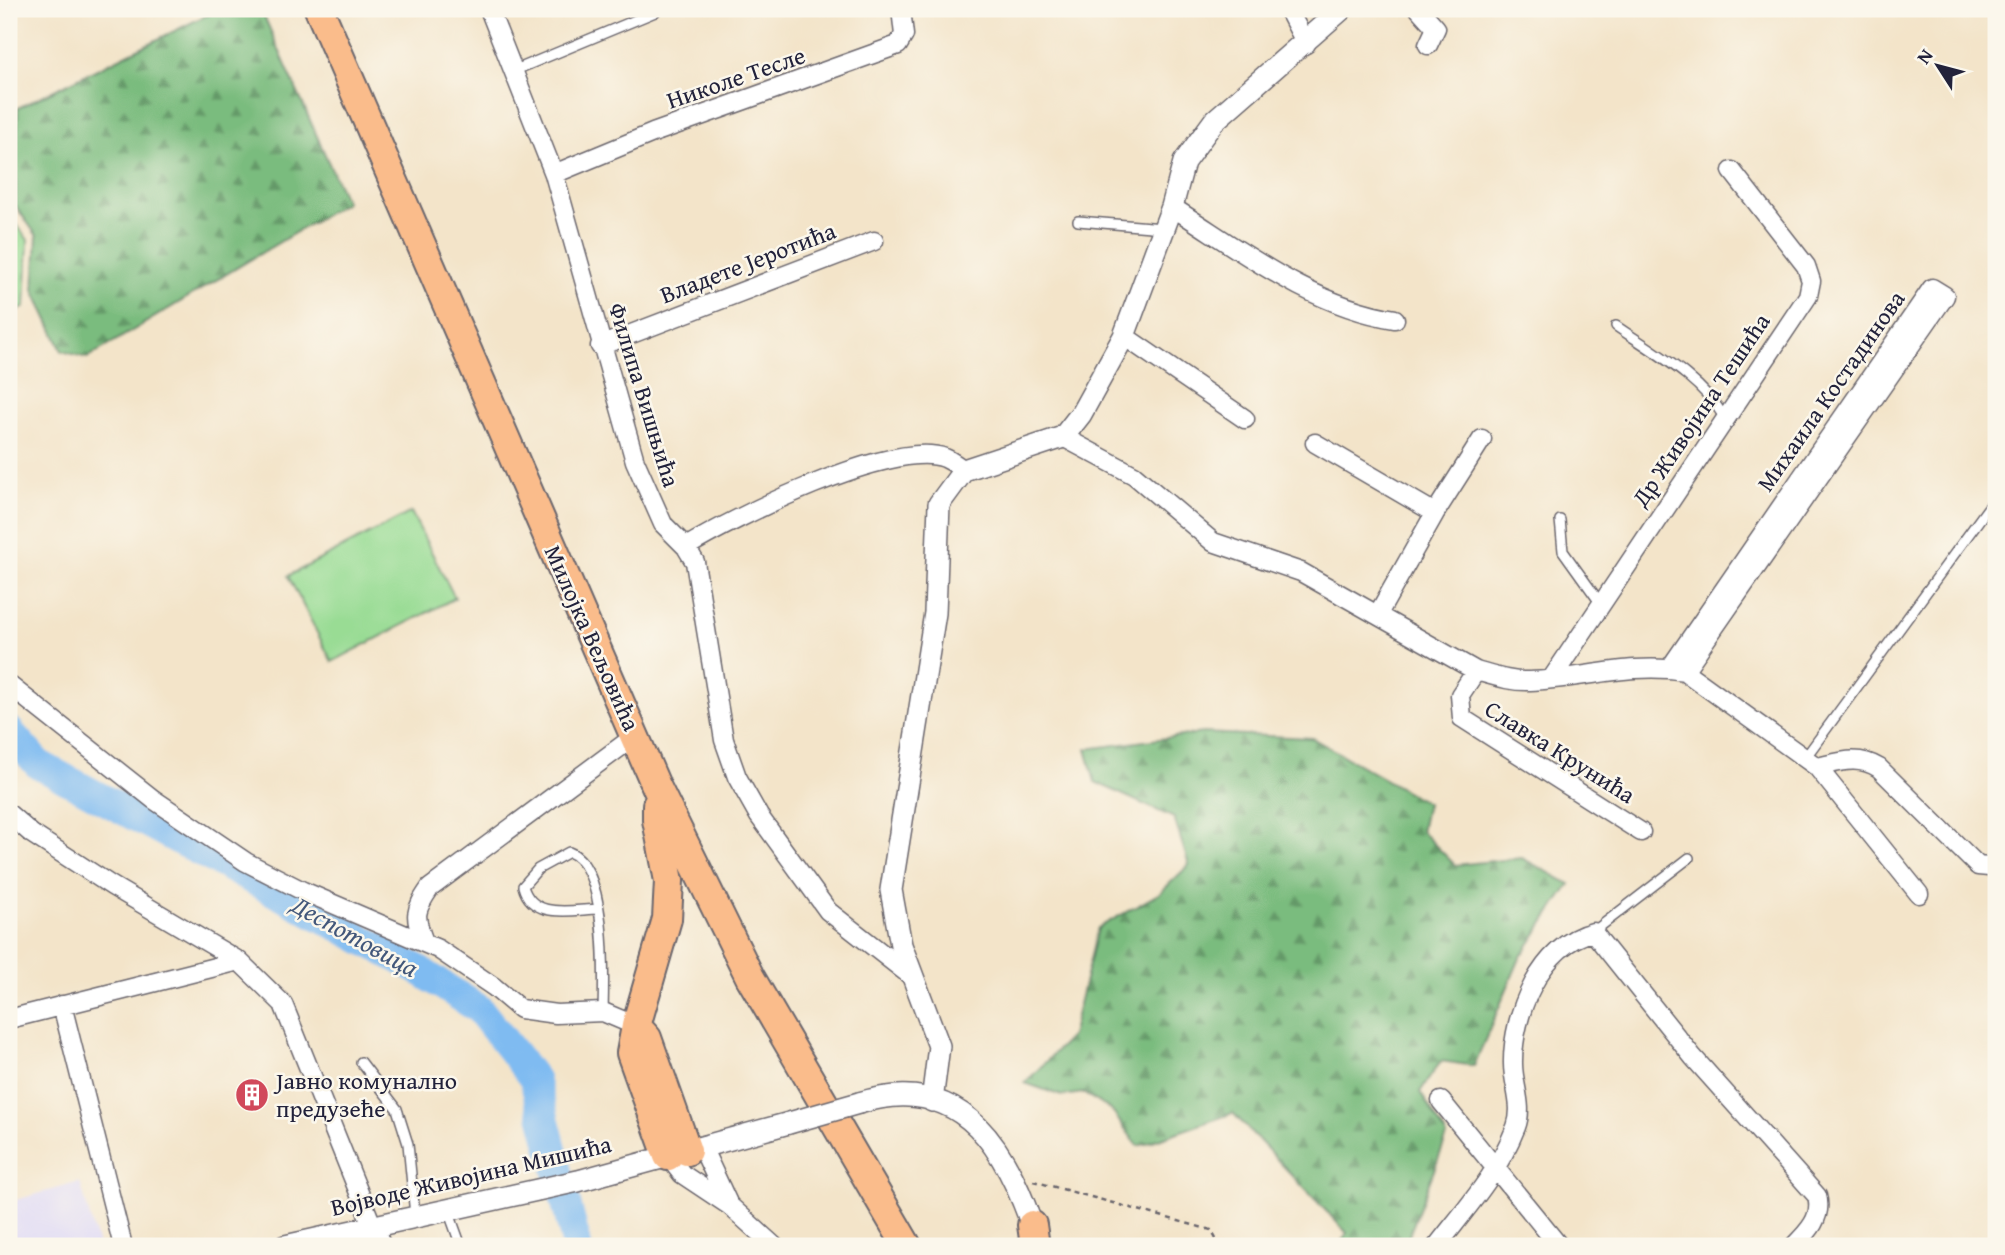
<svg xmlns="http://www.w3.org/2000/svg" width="2005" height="1255" font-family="'Gentium Book Plus',serif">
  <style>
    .built { fill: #dbd6f7 }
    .green { fill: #99dc94; stroke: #5e7f68; stroke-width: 2 }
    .forest { fill: url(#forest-firs); stroke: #4e6f5c; stroke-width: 2 }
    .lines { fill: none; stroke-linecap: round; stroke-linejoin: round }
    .river { stroke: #7fbbf1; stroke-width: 30 }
    .service-casing { stroke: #6b666d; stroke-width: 12 }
    .minor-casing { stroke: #6b666d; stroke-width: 21 }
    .tertiary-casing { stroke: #6b666d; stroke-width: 24 }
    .primary-casing { stroke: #6b666d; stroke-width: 32 }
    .path { stroke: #6b666d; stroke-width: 2.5; stroke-dasharray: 5 5; stroke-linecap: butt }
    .service { stroke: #fff; stroke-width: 9 }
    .minor { stroke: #fff; stroke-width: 18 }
    .tertiary { stroke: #fff; stroke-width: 21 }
    .primary { stroke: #fabc8b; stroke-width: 28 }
    .tertiary-bridge-casing { stroke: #6b666d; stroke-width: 24; stroke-linecap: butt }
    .tertiary-bridge { stroke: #fff; stroke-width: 21 }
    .labels { text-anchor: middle; stroke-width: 5; stroke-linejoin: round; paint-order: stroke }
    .street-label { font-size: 24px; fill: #22223b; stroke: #fbf7ec }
    .poi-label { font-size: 24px; fill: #22223b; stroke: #fbf7ec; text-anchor: start }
    .water-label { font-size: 26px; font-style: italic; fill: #43587b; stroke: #fbf7ec }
  </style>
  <defs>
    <pattern id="forest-firs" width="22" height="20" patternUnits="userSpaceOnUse" patternTransform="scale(1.75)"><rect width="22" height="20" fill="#7abc7e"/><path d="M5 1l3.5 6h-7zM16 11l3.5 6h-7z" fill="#649868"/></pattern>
  </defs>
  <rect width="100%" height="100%" fill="#fbf7ec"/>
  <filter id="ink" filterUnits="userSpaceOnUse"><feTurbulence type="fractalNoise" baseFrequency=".0143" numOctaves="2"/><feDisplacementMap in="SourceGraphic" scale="14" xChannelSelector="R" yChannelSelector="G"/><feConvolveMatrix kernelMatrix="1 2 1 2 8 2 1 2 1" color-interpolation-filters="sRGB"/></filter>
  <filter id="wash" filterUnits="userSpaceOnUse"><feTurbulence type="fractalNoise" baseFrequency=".00686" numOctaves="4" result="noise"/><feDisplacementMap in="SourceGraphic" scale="28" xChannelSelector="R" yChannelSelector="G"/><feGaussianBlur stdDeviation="1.57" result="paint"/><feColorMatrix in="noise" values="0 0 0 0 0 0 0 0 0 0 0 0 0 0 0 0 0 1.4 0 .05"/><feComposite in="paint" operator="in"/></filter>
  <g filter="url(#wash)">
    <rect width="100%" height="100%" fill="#f3e4c9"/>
    <path class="built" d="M80 1182 98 1246H9V1202Z"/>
    <path class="green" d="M9 214 28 240 25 307 9 315Z
      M411 512 455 598 332 662 288 576Z"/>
    <path class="forest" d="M219 9H261L346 202 87 358 62 351 34 290 37 236 15 205 18 108Z
      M1203 733 1312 738 1427 803 1421 831 1455 865 1522 858 1570 884 1520 958 1474 1066 1441 1061 1420 1092 1447 1136 1405 1246H1339L1347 1233 1233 1113 1138 1146 1111 1110 1083 1093 1062 1096 1025 1083 1071 1036 1098 928 1160 893 1189 865 1174 818 1095 782 1086 749Z"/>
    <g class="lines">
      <path class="river" d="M9 731 38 764 414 967 479 1009 534 1079 577 1246"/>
    </g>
  </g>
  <g filter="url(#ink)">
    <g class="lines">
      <g class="service-casing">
        <path id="service" d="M513 71 655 12
          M1078 221 1163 228
          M1616 326C1655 353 1700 377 1724 417
          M1560 520 1563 551 1601 604
          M1805 758 1996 497
          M598 909C570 910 532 920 523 886L538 869 569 852C608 866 604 976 603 1012
          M1593 932 1689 858
          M361 1062 397 1109 408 1144 415 1215
          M448 1210 461 1246"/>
      </g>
      <g class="minor-casing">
        <path id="minor" d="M489 9 554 174 635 461 663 524 686 547 695 562 724 740 737 777 759 816 828 911 911 976
          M1288 9 1306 44
          M1419 9 1436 28 1428 45
          M554 174 653 133 898 45 904 35 901 9
          M1172 207C1242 251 1311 306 1395 319
          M1124 336 1245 419
          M600 346 874 241
          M1063 437 1134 475 1213 542 1301 572 1476 671C1494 676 1511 682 1530 681 1581 679 1633 662 1684 671L1817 767 1919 894
          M1315 443 1435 513
          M686 547C734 518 892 438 945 458 952 461 958 466 964 470
          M1378 614 1435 513 1482 439
          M1670 668 1932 288 1945 296 1684 671
          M1476 671 1460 695 1462 718 1641 832
          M1552 678 1808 296 1811 281 1806 266 1732 171
          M9 685 153 799 246 862 303 891 438 949 494 987 520 1009 556 1014 603 1012 636 1026
          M1817 767C1840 762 1858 755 1879 768L1978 866 1989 867 1996 861
          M9 814 32 834 112 886 239 961 283 1004 372 1225
          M424 942C414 916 414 911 430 888L635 736
          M62 1005 123 1246
          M9 1019 239 961
          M1441 1101 1559 1246
          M702 1147 728 1203
          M668 1156 682 1174 730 1206 774 1246
          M1437 1246C1468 1206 1497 1175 1516 1127 1524 1106 1513 1085 1513 1064 1512 1015 1541 944 1593 932L1693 1057 1817 1196C1823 1217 1808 1232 1794 1246"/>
      </g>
      <g class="tertiary-casing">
        <path id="tertiary" d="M932 1101 939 1046 901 945 891 890 935 613 939 504 964 470 1063 437 1081 414 1124 336 1172 207 1184 162 1214 121 1342 9
          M859 1103C966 1070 1009 1154 1037 1240
          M372 1225 380 1246
          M285 1246 578 1181 789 1123"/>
      </g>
      <g class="primary-casing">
        <path id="primary" d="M319 9 657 788 750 977 907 1246
          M657 805V820L669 881 667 919 636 1026 631 1053 668 1156
          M636 1026 647 1038 687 1151
          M1032 1225 1035 1246"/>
      </g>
      <path class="path" d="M1033 1181 1211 1230 1220 1246"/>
      <use href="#service" class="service"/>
      <use href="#minor" class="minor"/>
      <use href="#tertiary" class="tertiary"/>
      <use href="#primary" class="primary"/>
      <g class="tertiary-bridge-casing">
        <path id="tertiary-bridge" d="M789 1123 859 1103"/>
      </g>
      <use href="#tertiary-bridge" class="tertiary-bridge"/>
    </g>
  </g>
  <defs>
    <g id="building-disc" transform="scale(1.75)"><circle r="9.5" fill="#d1495b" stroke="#fbf7ec"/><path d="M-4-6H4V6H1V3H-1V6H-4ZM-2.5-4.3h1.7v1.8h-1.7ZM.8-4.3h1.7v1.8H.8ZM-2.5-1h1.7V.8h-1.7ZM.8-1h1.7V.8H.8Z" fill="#fff"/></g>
  </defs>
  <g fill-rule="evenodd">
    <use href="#building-disc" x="252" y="1095"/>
  </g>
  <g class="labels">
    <g class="street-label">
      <text transform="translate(736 78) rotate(-19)" y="8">Николе Тесле</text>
      <text transform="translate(748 263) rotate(-21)" y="8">Владете Јеротића</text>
      <text transform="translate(1831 391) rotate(-55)" y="8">Михаила Костадинова</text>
      <text transform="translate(644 395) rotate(73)" y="8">Филипа Вишњића</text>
      <text transform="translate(1701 410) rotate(-56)" y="8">Др Живојина Тешића</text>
      <text transform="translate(592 638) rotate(66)" y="8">Милојка Вељовића</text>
      <text transform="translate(1560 752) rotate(32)" y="8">Славка Крунића</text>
      <text transform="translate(471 1176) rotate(-13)" y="8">Војводе Живојина Мишића</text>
    </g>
    <g class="poi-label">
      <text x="276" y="1089">Јавно комунално<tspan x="276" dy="28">предузеће</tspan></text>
    </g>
    <g class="water-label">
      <text transform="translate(355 936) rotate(29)" y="9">Деспотовица</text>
    </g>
  </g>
  <rect width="2005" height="1255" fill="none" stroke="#fbf7ec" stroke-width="35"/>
  <g transform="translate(1938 66) rotate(306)" stroke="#fbf7ec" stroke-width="5" paint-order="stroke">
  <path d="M0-5L12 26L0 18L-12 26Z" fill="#22223b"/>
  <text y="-10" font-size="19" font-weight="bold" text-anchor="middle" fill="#22223b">N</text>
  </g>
</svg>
